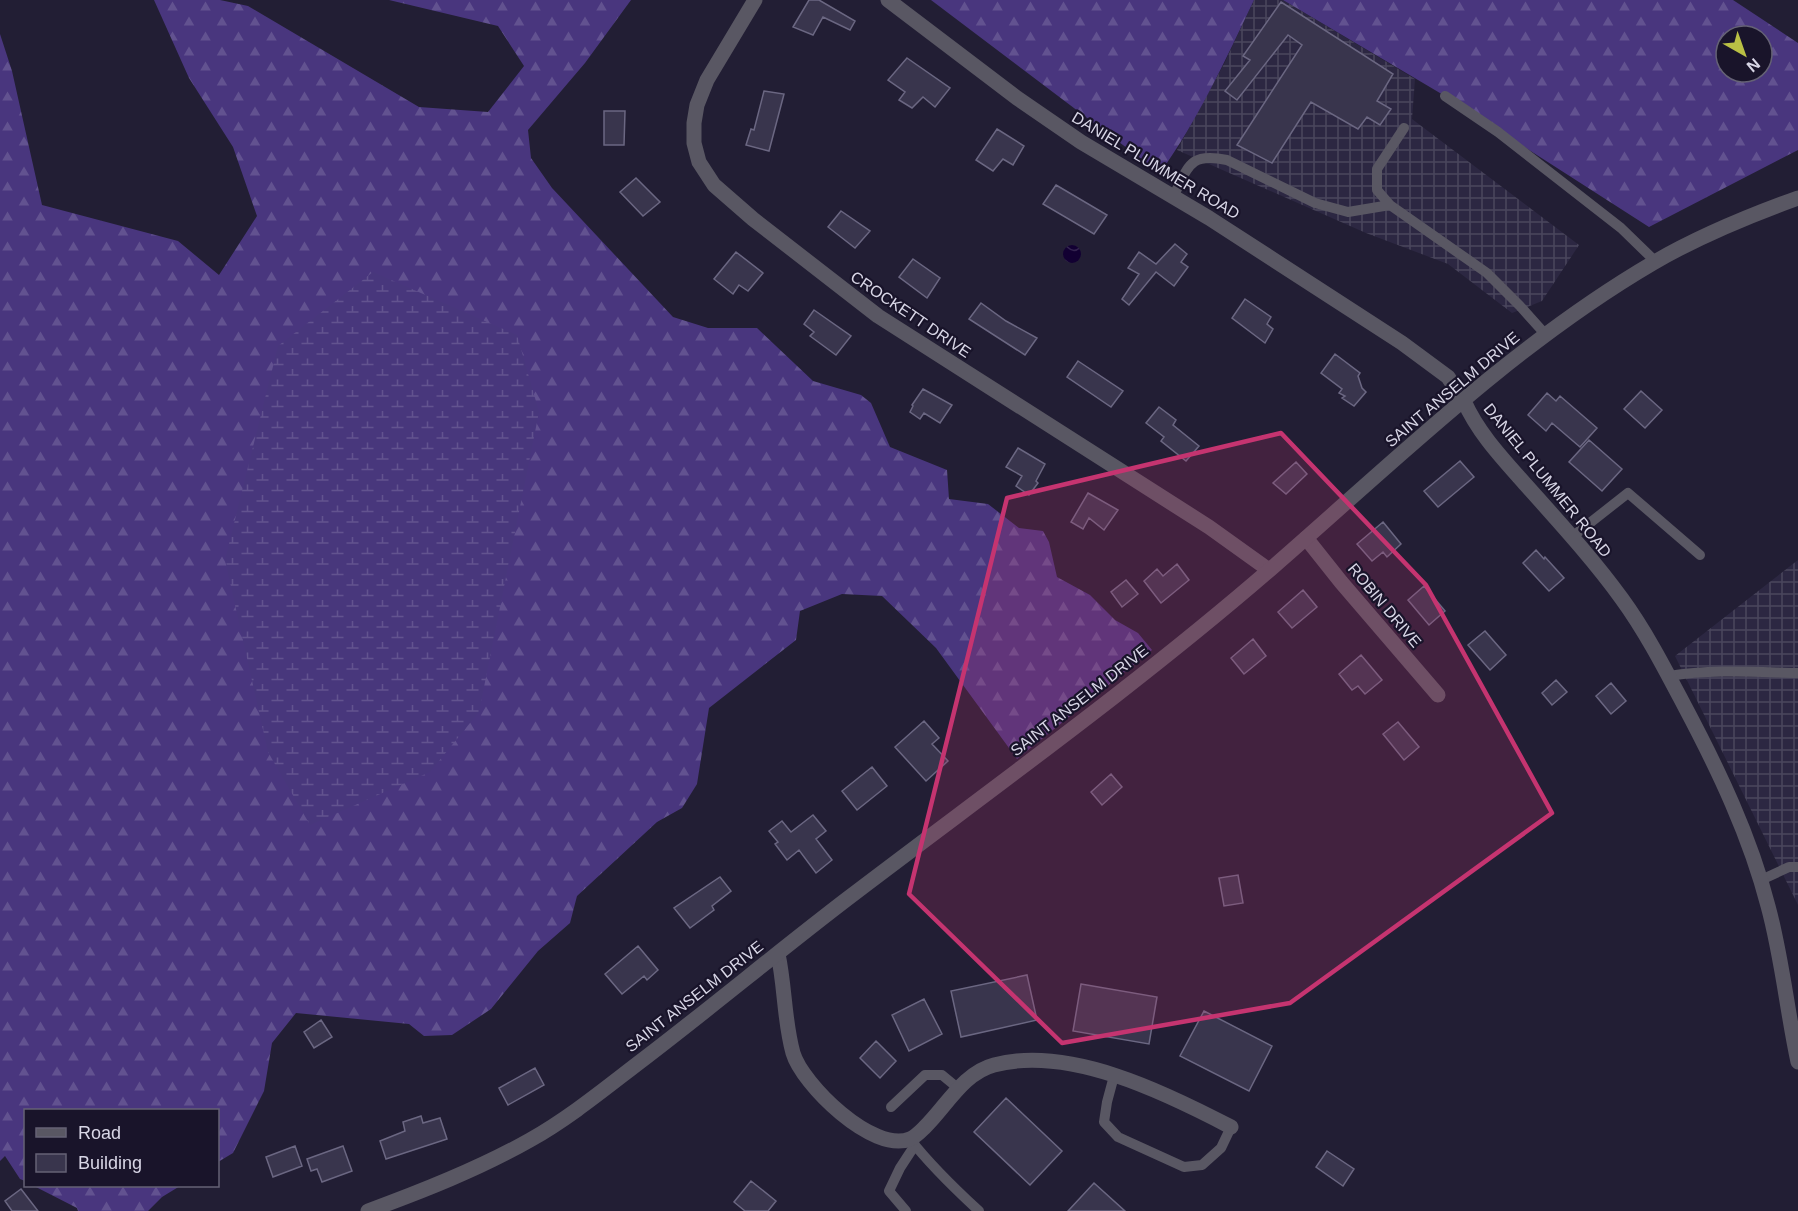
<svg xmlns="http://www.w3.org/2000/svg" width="1798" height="1211" font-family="Arial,sans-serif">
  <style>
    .industrial { fill: url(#industrial-grid) }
    .forest { fill: url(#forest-firs); fill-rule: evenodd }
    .wetland { fill: url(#wetland-marsh) }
    .water { fill: url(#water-waves) }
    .building { fill: #39354d; stroke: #6b6782; stroke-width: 1.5 }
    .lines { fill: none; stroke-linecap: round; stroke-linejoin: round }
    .service { stroke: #595763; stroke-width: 10 }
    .minor { stroke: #595763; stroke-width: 15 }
    .tertiary { stroke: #595763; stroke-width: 15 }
    .marked { fill: #c53470; fill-opacity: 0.2; stroke: #c53470; stroke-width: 4.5; stroke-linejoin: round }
    .labels { text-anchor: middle; stroke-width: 4.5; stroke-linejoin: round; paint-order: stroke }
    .street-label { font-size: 16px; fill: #d8d6e6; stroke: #19142a }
  </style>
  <defs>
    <pattern id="industrial-grid" width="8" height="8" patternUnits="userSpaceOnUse" patternTransform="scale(1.5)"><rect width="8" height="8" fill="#2c2742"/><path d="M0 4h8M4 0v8" fill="none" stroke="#4a465d"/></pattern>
    <pattern id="forest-firs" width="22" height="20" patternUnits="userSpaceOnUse" patternTransform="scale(1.5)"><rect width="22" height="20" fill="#49367e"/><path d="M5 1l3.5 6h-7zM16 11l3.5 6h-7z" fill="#625290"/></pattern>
    <pattern id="wetland-marsh" width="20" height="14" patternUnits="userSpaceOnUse" patternTransform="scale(1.5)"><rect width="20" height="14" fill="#48377c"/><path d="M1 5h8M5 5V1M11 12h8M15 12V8" fill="none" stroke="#62538f"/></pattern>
    <pattern id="water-waves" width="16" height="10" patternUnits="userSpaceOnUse" patternTransform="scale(1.5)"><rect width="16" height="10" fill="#120032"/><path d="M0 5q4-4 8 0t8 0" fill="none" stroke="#342450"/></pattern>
  </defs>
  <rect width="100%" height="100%" fill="#221e34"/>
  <path class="industrial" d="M1254 0H1283L1415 79 1412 119 1579 245 1542 301 1512 313 1448 264 1366 233 1177 150 1224 64Z
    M1798 560V905L1675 656Z"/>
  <path class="forest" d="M154 0H220L248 6 419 107 488 112 524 66 498 26 389 0H631L585 63 528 130 531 158 552 188 673 317 708 328H757L813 381 861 395 871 403 890 447 947 470 949 499 988 504 1019 528 1043 531 1049 542 1057 577 1090 595 1115 620 1138 633 1152 650 1017 759 936 648 882 596 842 594 800 611 796 640 709 708 697 784 682 808 657 822 577 896 570 923 538 951 491 1009 452 1035 424 1036 409 1024 296 1013 272 1043 264 1091 233 1153 218 1162V1110H26L25 1181 20 1179 5 1156 0 1161V34L12 71 42 205 178 241 219 275 257 216 233 147 189 78Z
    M931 0H1254C1226 59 1198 120 1160 173Z
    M1283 0H1733L1798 43V150L1649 227 1445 96ZM1726 36H1762V72H1726Z
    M34 1186H180L162 1197 148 1211H78L77 1208Z"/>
  <path class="wetland" d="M373 272 517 335 539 412 479 712 430 772 310 825 268 752 225 560 278 346Z"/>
  <path class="water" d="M1063 254a9 9 0 1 1 18 0a9 9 0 1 1-18 0Z"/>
  <path class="building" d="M809 0H819L855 21 850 30 823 17 813 35 793 27Z
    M1281 2 1393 74 1377 101 1391 109 1380 125 1367 117 1358 129 1311 102 1272 163 1237 145 1302 45 1288 35 1237 100 1225 91 1250 60 1243 56Z
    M907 58 950 88 935 107 923 97 912 108 899 100 905 92 888 80Z
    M764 91 784 94 769 151 746 145 751 129 754 130Z
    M604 111H625L624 145H604Z
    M997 129 1024 146 1013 165 1003 159 993 171 976 160Z
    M636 178 660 202 643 216 620 192Z
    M1056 185 1107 215 1094 234 1043 204Z
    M841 211 870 231 855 248 828 227Z
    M1175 244 1187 254 1181 262 1188 267 1174 286 1156 272 1129 305 1122 299 1139 274 1128 268 1139 252 1156 264Z
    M736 252 763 273 748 291 739 285 733 294 714 279Z
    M913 259 940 278 927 298 899 277Z
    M1245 299 1271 317 1267 324 1273 329 1265 343 1232 318Z
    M981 303 1006 321 1037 338 1025 355 969 319Z
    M814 310 851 336 836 355 810 336 814 332 804 324Z
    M1335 354 1360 373 1358 376 1362 388 1366 392 1354 406 1342 398 1345 396 1339 393 1342 389 1321 373Z
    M1078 361 1123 391 1111 407 1067 377Z
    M923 389 952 405 940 423 924 413 920 419 910 412 913 406 912 405Z
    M1641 391 1662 410 1645 428 1624 409Z
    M1547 393 1556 401 1560 396 1597 428 1580 447 1552 423 1546 431 1528 415Z
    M1159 407 1176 420 1173 425 1199 446 1186 461 1161 441 1164 437 1146 423Z
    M1589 440 1622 469 1602 491 1569 462Z
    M1018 448 1045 464 1036 481 1038 483 1029 495 1016 486 1022 476 1006 467Z
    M1460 461 1474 477 1438 507 1424 491Z
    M1296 462 1307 474 1286 494 1273 483Z
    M1088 493 1118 510 1104 530 1089 518 1083 529 1071 522Z
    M1383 522 1401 544 1387 557 1383 552 1372 561 1357 544Z
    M1536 550 1544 559 1545 557 1564 578 1549 591 1523 563Z
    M1177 564 1189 580 1161 603 1144 581 1157 569 1163 576Z
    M1126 580 1138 594 1122 607 1111 592Z
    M1424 586 1445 611 1429 625 1408 600Z
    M1303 590 1317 607 1292 628 1278 612Z
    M1485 631 1506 655 1490 670 1468 645Z
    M1253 639 1266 656 1244 674 1231 658Z
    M1361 655 1382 680 1365 694 1358 686 1352 690 1339 674Z
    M1556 680 1567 692 1552 705 1542 693Z
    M1611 683 1626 701 1611 714 1596 696Z
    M924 721 939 738 932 744 948 761 926 781 895 747Z
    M1398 722 1419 747 1404 760 1383 734Z
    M872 767 887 786 857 810 842 791Z
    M1111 774 1122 787 1102 805 1091 792Z
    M813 815 826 831 816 839 832 860 816 873 799 850 787 860 775 844 778 842 769 831 782 821 791 832Z
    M1238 875 1243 903 1224 906 1219 878Z
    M720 877 731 891 712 906 714 910 690 928 674 908Z
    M638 946 658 970 647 980 644 976 622 994 605 974Z
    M1027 975 1037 1020 961 1037 951 991Z
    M1081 984 1157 997 1149 1044 1073 1031Z
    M924 999 942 1034 909 1051 892 1015Z
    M1204 1011 1272 1046 1249 1091 1180 1056Z
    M321 1020 332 1037 314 1048 304 1032Z
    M876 1041 896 1061 880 1078 860 1058Z
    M535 1068 544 1085 508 1105 499 1088Z
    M1006 1098 1062 1151 1030 1185 974 1132Z
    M421 1116 423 1123 440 1118 447 1139 386 1159 380 1141 405 1131 403 1122Z
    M295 1146 302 1166 273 1177 266 1157Z
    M343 1146 352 1171 322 1182 317 1169 311 1171 307 1159Z
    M1327 1151 1354 1169 1343 1186 1316 1167Z
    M751 1181 776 1201 768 1211H745L734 1202Z
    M1094 1183 1125 1211H1068Z
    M21 1189 38 1211H12L5 1201Z"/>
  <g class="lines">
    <path class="service" d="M1445 96 1498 132 1621 228 1655 261
      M1404 128 1377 169V190L1390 205 1487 273 1520 306 1546 335
      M1173 197C1189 166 1189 152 1227 160L1315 203 1348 212 1390 205
      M1572 537 1628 493 1700 555
      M1669 676C1711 669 1755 672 1798 673
      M1761 880 1789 867H1798
      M1114 1076 1107 1102 1104 1122 1118 1137 1184 1167 1202 1165 1221 1148 1231 1127
      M891 1107 925 1075H942L959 1089
      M910 1139C931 1166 954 1188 979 1211
      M906 1211 889 1191 900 1168 915 1145"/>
    <path class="minor" d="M755 0 707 80 697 105 694 123V143L699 162 714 185 753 219 878 316 1209 527 1269 570
      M888 0 1017 98 1081 142 1209 218 1402 343 1448 377 1464 401
      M1306 538 1341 582 1438 695
      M778 954C785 986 784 1021 793 1053 802 1084 873 1154 910 1139 915 1137 920 1132 924 1128 946 1107 963 1073 994 1065 1069 1045 1166 1093 1231 1127"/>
    <path class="tertiary" d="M1464 401C1478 433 1503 459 1526 485 1559 522 1593 559 1622 599 1646 632 1665 669 1684 705 1718 769 1750 836 1768 906 1782 957 1787 1011 1798 1062
      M368 1211C423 1191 479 1169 530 1140 571 1117 608 1086 645 1058 713 1006 779 951 847 899 990 790 1137 685 1273 567 1395 461 1513 345 1653 263 1699 236 1748 216 1798 198"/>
  </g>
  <path class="marked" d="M1281 433 1426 585 1552 813 1290 1003 1062 1043 909 894 1007 498Z"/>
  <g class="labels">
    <g class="street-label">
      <text transform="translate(1156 165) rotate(31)" y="6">DANIEL PLUMMER ROAD</text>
      <text transform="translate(911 314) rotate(34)" y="6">CROCKETT DRIVE</text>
      <text transform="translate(1452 389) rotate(-40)" y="6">SAINT ANSELM DRIVE</text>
      <text transform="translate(1548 480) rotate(51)" y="6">DANIEL PLUMMER ROAD</text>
      <text transform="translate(1385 605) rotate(50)" y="6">ROBIN DRIVE</text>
      <text transform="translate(1079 700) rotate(-38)" y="6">SAINT ANSELM DRIVE</text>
      <text transform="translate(694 996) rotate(-38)" y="6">SAINT ANSELM DRIVE</text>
    </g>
  </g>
  <rect x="24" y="1109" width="195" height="78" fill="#19142a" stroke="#656275" stroke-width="1.5"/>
  <rect x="36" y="1128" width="30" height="9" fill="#595763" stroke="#656275" stroke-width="1.5"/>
  <text x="78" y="1139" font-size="18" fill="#d8d6e6">Road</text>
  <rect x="36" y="1154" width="30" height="18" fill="#39354d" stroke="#656275" stroke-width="1.5"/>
  <text x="78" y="1169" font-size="18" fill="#d8d6e6">Building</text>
  <g transform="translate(1744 54) rotate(140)"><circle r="28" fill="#19142a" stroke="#656275" stroke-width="1.5"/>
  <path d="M0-4.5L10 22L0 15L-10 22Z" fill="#bac045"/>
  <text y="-9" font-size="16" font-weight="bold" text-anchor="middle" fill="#d8d6e6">N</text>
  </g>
</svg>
